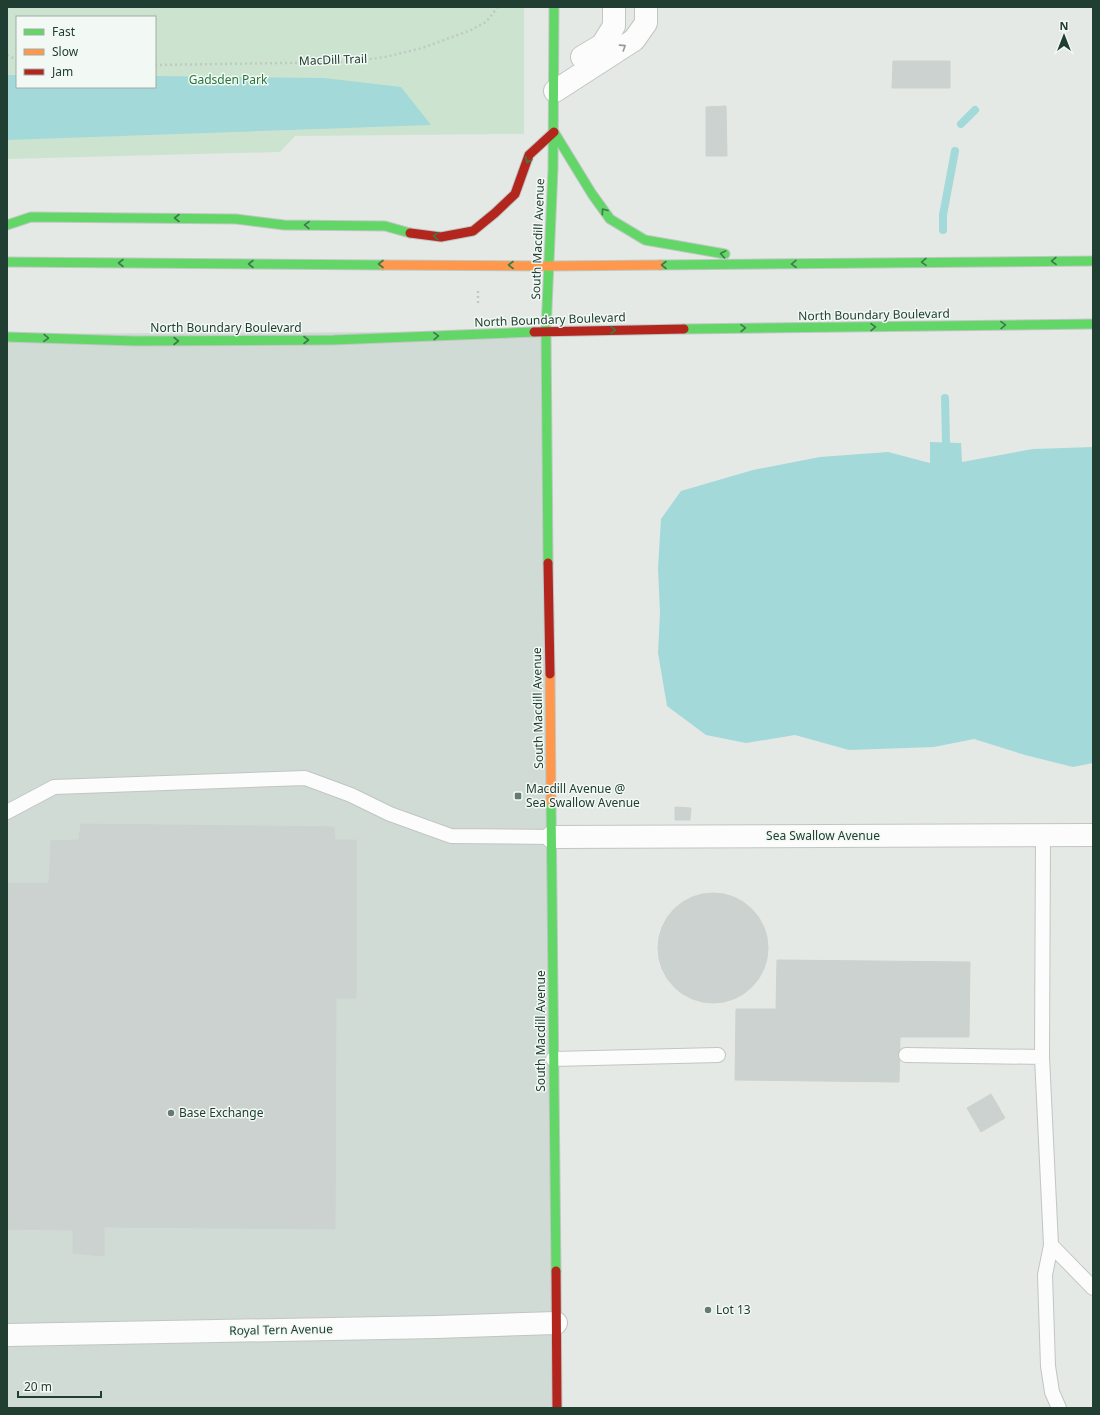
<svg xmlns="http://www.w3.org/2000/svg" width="1100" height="1415" font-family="'Noto Sans',sans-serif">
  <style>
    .built { fill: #d1dbd6 }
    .green { fill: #cce3d0; fill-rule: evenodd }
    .water { fill: #a3d9d9 }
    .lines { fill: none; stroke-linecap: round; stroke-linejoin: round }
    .stream { stroke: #a3d9d9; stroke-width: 8 }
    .building { fill: #ccd2cf; stroke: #ccd2cf }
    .lane-casing { stroke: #c1c6c3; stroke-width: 16 }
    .street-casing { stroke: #c1c6c3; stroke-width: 24 }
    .fast-casing { stroke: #bfc7c3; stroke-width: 11 }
    .slow-casing { stroke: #bfc7c3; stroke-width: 11 }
    .jam-casing { stroke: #bfc7c3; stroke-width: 11 }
    .path { stroke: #c0cac4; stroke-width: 2.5; stroke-dasharray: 2 3; stroke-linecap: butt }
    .lane { stroke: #fbfcfb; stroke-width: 14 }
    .street { stroke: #fbfcfb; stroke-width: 22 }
    .fast { stroke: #63d668; stroke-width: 9 }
    .slow { stroke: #ff974d; stroke-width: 9 }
    .jam { stroke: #b3261e; stroke-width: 9 }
    .oneway { stroke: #8e9d96 }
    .oneway2 { stroke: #3b7b48 }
    .poi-dot { fill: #657a71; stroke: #f2f9f4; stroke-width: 1.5 }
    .labels { text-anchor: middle; stroke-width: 3; stroke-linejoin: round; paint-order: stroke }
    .street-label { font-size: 12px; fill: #213e32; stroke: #f2f9f4 }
    .park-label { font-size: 12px; fill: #29763d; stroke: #f2f9f4 }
    .poi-label { font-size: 12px; fill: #213e32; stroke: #f2f9f4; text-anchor: start }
  </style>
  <rect width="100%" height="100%" fill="#e4e9e6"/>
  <path class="built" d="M546 331 557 1408H7V334Z"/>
  <path class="green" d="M7 7H524V134L295 136 280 152 7 159ZM17 17H155V87H17Z"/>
  <path class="water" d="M7 75H17V87H155V76L324 78 401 87 431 125 7 140Z
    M930 442 961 443 962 462 1033 449 1093 447V763L1073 767 1025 755 974 739 934 747 849 750 795 735 746 743 706 735 667 706 658 653 660 613 658 568 661 519 681 491 753 470 820 457 888 452 930 463Z"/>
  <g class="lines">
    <path class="stream" d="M961 124 975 110
      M943 230V215L955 151
      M945 398 946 442"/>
  </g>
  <path class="building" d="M893 61H950V88H892Z
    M726 106 727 156H706V107Z
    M675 807 691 808 690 820H675Z
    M81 824 334 827 335 840H356V998H336L335 1229 104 1227V1256L73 1253V1230L7 1229V883H49L51 841 79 840Z
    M658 948a55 55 0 1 1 110 0a55 55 0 1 1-110 0Z
    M777 960 970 962 969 1037H900L899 1082 735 1080 736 1009H776Z
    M991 1094 1005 1118 981 1132 967 1108Z"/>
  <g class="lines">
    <g class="lane-casing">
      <path id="lane" d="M7 812 54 787 305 778 351 795 390 814 451 836 552 837
        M1043 836 1042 1057 1051 1245 1045 1275 1048 1366 1052 1392 1059 1408
        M906 1055 1042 1057
        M553 1059 718 1055
        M1051 1245 1093 1288"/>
    </g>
    <g class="street-casing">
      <path id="street" d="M582 57 602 45 614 26V7
        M555 91 634 40 646 23V7
        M552 837 1093 835
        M7 1335 436 1327 556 1323"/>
    </g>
    <g class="fast-casing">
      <path id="fast" d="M554 132 592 194 610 219 645 240 725 254
        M7 225 31 217 236 219 284 225 385 226 410 233
        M7 262 383 265
        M660 265 1093 261
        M684 329 1093 324
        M7 337 135 341 333 340 534 332
        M548 563 546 331 553 169 554 7
        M551 802 556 1271"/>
    </g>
    <g class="slow-casing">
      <path id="slow" d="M383 265 550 266 660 265
        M550 674 551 802"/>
    </g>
    <g class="jam-casing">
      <path id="jam" d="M410 233 441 237 473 231 495 213 515 194 529 155 554 132
        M534 332 684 329
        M548 563 550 674
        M556 1271 557 1408"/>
    </g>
    <path class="path" d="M7 55 17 60
      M155 65 349 62 385 57 422 48 471 30 486 22 498 7
      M478 291V303"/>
    <use href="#lane" class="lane"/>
    <use href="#street" class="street"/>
    <use href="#fast" class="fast"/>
    <use href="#slow" class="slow"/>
    <use href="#jam" class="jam"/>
  </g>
  <defs><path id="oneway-chevron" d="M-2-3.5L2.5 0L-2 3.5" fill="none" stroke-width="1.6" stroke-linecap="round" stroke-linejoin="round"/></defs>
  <use class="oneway" href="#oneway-chevron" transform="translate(623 47) rotate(-33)"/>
  <g class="oneway2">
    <use href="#oneway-chevron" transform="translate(528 160) rotate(115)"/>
    <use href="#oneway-chevron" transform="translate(604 211) rotate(-126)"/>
    <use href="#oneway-chevron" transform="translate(177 218) rotate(-180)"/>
    <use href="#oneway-chevron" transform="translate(307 225) rotate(-179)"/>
    <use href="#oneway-chevron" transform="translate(436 236) rotate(-175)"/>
    <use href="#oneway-chevron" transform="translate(723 254) rotate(-170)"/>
    <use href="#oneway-chevron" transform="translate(1054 261) rotate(179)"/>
    <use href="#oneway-chevron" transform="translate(924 262) rotate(179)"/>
    <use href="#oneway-chevron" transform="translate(121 263) rotate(-180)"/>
    <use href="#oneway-chevron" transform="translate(251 264) rotate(-180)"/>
    <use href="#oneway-chevron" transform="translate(381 264) rotate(-180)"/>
    <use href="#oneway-chevron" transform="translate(794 264) rotate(179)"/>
    <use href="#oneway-chevron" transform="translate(511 265) rotate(-180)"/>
    <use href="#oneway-chevron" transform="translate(664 265) rotate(180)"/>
    <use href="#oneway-chevron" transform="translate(1003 325) rotate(-1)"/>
    <use href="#oneway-chevron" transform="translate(873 327) rotate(-1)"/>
    <use href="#oneway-chevron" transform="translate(743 328) rotate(-1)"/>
    <use href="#oneway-chevron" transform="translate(613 330) rotate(-1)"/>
    <use href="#oneway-chevron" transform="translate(436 336) rotate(-2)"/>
    <use href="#oneway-chevron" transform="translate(46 338) rotate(2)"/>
    <use href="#oneway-chevron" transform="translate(306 340)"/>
    <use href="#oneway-chevron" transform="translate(176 341)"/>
  </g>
  <g class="poi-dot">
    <rect x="514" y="792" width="8" height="8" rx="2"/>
    <circle cx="171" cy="1113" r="4"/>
    <circle cx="708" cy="1310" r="4"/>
  </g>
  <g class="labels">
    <g class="street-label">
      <text transform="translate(333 60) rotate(-2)" y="4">MacDill Trail</text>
      <text transform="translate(538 239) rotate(-88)" y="4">South Macdill Avenue</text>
      <text transform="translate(874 315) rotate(-1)" y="4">North Boundary Boulevard</text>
      <text transform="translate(550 320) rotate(-2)" y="4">North Boundary Boulevard</text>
      <text x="226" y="332">North Boundary Boulevard</text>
      <text transform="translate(538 708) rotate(-91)" y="4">South Macdill Avenue</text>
      <text x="823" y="840">Sea Swallow Avenue</text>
      <text transform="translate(541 1031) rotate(-90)" y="4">South Macdill Avenue</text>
      <text transform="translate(281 1330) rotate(-1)" y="4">Royal Tern Avenue</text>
    </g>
    <g class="park-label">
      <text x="228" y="84">Gadsden Park</text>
    </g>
    <g class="poi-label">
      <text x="526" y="793">Macdill Avenue @<tspan x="526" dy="14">Sea Swallow Avenue</tspan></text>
      <text x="179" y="1117">Base Exchange</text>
      <text x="716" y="1314">Lot 13</text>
    </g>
  </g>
  <rect width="1100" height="1415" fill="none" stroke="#213e32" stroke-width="16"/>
  <rect x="16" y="16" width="140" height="72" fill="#f2f9f4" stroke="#9eaea6"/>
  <rect x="24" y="29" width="20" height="6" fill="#63d668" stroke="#9eaea6"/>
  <text x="52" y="36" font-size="12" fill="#213e32">Fast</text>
  <rect x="24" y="49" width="20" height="6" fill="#ff974d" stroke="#9eaea6"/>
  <text x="52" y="56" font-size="12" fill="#213e32">Slow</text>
  <rect x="24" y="69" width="20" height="6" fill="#b3261e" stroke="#9eaea6"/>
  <text x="52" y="76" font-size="12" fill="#213e32">Jam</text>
  <g transform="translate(1064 36)" stroke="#f2f9f4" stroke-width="3" paint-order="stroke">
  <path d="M0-3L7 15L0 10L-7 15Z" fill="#213e32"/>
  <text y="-6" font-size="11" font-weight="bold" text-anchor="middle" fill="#213e32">N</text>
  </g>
  <path d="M18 1391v6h83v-6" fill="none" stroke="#213e32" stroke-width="2"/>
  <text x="24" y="1391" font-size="12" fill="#213e32" stroke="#f2f9f4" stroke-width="3" paint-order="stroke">20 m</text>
</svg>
